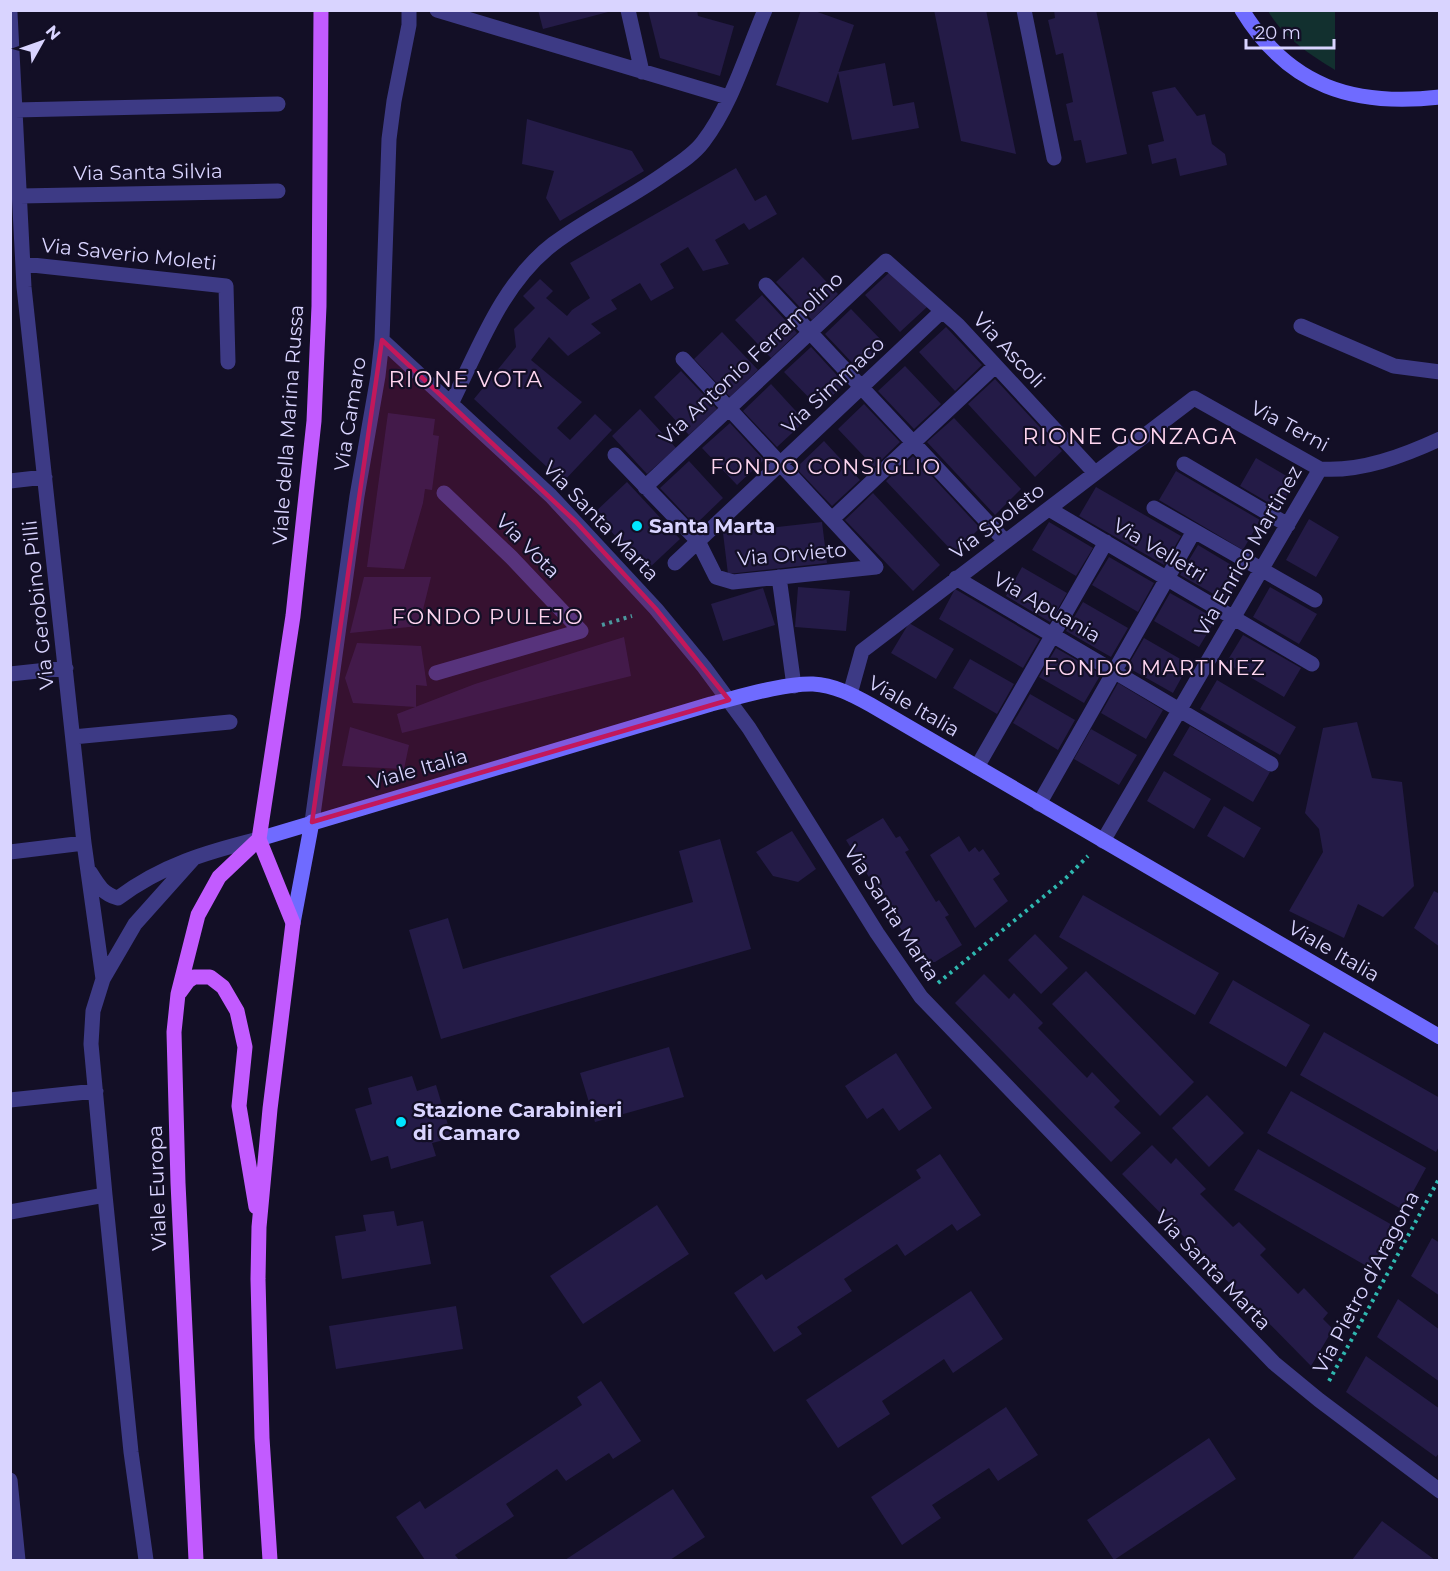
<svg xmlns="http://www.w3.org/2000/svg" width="1450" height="1571" font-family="Montserrat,sans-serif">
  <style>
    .green { fill: #12302f }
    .building { fill: #241b47 }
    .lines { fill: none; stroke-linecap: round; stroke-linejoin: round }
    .path { stroke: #2fb8b0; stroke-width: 4; stroke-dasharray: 3 4.5; stroke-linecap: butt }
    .street { stroke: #3d3a85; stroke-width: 15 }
    .secondary { stroke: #6f6bff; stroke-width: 15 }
    .primary { stroke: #c25bff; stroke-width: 15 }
    .marked { fill: #c2185b; fill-opacity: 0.2; stroke: #c2185b; stroke-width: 4.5; stroke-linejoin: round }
    .poi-dot { fill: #00e5ff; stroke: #130f26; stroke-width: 2 }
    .labels { text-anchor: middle; stroke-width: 4.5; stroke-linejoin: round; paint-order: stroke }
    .street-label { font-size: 20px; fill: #d9d4ff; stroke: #130f26 }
    .poi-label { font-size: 20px; font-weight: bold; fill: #d9d4ff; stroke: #130f26; text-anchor: start }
    .neighbourhood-label { font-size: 21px; letter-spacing: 1.5px; fill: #ffd6f0; stroke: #130f26 }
    .quarter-label { font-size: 22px; letter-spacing: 1.5px; fill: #ffd6f0; stroke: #130f26 }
  </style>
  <rect width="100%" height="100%" fill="#130f26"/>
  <path class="green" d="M1268 11H1335V70C1309 54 1284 38 1268 11Z"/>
  <path class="building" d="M538 10H611L612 11 543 29Z
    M648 10H697L698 16 734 26 720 76 660 58Z
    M801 10H812L854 25 828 103 776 85Z
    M934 10H986L1016 154 961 141Z
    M1054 10H1096L1127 154 1086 163 1081 140 1074 141 1066 104 1073 102 1063 53 1056 55 1048 20 1055 18Z
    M885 63 893 106 914 102 919 128 852 140 838 72Z
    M1175 87 1197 116 1205 114 1212 144 1225 154 1227 165 1180 176 1176 158 1152 164 1148 145 1164 141 1152 92Z
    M527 119 632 151 644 171 560 221 546 198 554 171 522 164Z
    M736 168 755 201 766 195 777 214 749 230 744 223 715 240 729 264 703 271 688 247 660 264 674 288 651 301 640 283 611 300 617 309 591 324 601 333 568 356 549 337 531 360 582 402 557 428 570 440 595 414 612 430 563 482 474 399 516 347 514 329 535 308 523 296 540 279 553 291 546 298 567 316 572 310 590 298 570 263Z
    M803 257 838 294 812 320 776 282Z
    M892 270 927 307 900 332 865 295Z
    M762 295 797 333 771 358 735 320Z
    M851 309 886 345 859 370 825 334Z
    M946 327 982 365 955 391 919 352Z
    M722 332 758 370 730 397 694 359Z
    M811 347 845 384 819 408 784 372Z
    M905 366 941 404 914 429 878 391Z
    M681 371 717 409 689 435 654 397Z
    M995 379 1062 451 1035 477 968 404Z
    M771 384 805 421 777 447 743 411Z
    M864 404 900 442 874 467 838 429Z
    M640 409 676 448 647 474 612 436Z
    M388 413 435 419 433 435 439 436 432 490 425 489 423 503 404 569 367 567Z
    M954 418 1021 489 995 515 927 442Z
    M730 423 764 460 737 485 702 448Z
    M824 441 860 480 832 506 796 468Z
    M913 456 980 528 954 553 886 481Z
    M1256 458 1295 481 1279 509 1240 486Z
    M689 461 723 498 695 525 660 488Z
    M1176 471 1260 520 1243 550 1159 500Z
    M627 482 680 539 647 570 594 513Z
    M1096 487 1181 536 1164 565 1079 516Z
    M873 493 940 565 913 591 845 520Z
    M1309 519 1339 537 1316 577 1286 560Z
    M822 522 827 563 728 574 723 533Z
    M1049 522 1093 548 1076 576 1032 550Z
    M1198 545 1243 572 1226 601 1180 575Z
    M1109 557 1154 583 1138 612 1092 585Z
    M1022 567 1067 593 1050 622 1006 596Z
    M364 577H431L419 626 350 633Z
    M798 587 850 591 846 631 795 627Z
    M1270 587 1317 614 1299 644 1253 617Z
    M763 588 775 625 723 641 711 604Z
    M955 589 1040 639 1023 668 939 619Z
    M1170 593 1216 619 1199 647 1154 621Z
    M1083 602 1128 628 1111 657 1066 631Z
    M909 623 954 649 936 679 891 653Z
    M1243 635 1301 668 1284 697 1226 663Z
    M624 637 631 676 402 733 397 714 475 684Z
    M1144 638 1189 664 1173 693 1127 667Z
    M357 643 421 646 427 686 416 685V707L353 703 345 678Z
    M1056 648 1101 674 1084 703 1039 677Z
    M970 659 1014 684 997 714 953 688Z
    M1217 680 1296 727 1280 755 1200 709Z
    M1118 683 1163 710 1146 739 1101 713Z
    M1030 694 1075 720 1058 750 1013 723Z
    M1357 722 1372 778 1402 782 1414 886 1383 917 1358 904 1344 938 1289 911 1323 852 1319 829 1305 813 1323 728Z
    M1190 726 1270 772 1253 802 1173 755Z
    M350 727 409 745 404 769 342 766Z
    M1091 729 1137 755 1119 785 1074 759Z
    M1164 771 1211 799 1194 829 1147 801Z
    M1224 806 1261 828 1244 858 1207 836Z
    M883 818 896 838 900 836 909 850 905 852 936 902 939 900 949 915 945 917 962 945 935 962 922 963 846 840Z
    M792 831 816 869 798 882 773 876 756 852Z
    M959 836 969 852 975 847 979 852 983 849 1000 874 993 879 1008 901 975 928 930 855Z
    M720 839 751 949 441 1039 409 930 448 918 463 969 693 902 679 851Z
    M1434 891 1440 894V947L1414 928Z
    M1083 895 1219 973 1195 1015 1059 937Z
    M1035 934 1068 968 1041 994 1008 960Z
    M1086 971 1194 1082 1160 1116 1052 1004Z
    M984 974 1009 999 1014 993 1043 1023 1038 1028 1087 1078 1092 1072 1120 1101 1114 1107 1141 1133 1111 1162 955 1003Z
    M1233 980 1310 1025 1286 1067 1209 1023Z
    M1324 1032 1440 1098V1145L1436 1152 1300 1075Z
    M669 1047 684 1097 595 1122 580 1073Z
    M896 1053 932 1108 899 1131 883 1108 867 1119 845 1086Z
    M412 1076 417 1091 436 1085 452 1138 432 1143 436 1156 391 1169 388 1156 371 1161 355 1109 372 1104 368 1088Z
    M1291 1091 1426 1168 1403 1210 1267 1133Z
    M1207 1095 1244 1133 1209 1167 1172 1128Z
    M1152 1145 1171 1164 1176 1158 1206 1189 1200 1194 1233 1227 1239 1222 1266 1249 1260 1255 1298 1294 1304 1288 1328 1313 1323 1319 1333 1329 1311 1366 1122 1174Z
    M1258 1149 1394 1226 1370 1268 1234 1190Z
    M940 1154 981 1215 957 1231 952 1224 905 1256 897 1244 844 1279 852 1291 797 1327 802 1334 774 1352 734 1293 762 1274 766 1280 921 1178 916 1170Z
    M657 1205 689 1254 583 1324 550 1276Z
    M394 1211 397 1226 423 1221 431 1264 342 1279 335 1236 366 1231 363 1215Z
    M1432 1238 1440 1243V1296L1411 1276Z
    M971 1291 1003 1339 953 1373 944 1359 882 1401 890 1414 838 1448 806 1400Z
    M1398 1299 1440 1330V1382L1377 1337Z
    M456 1306 463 1349 336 1369 329 1326Z
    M1366 1356 1440 1409V1452L1436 1457 1346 1392Z
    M601 1381 641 1441 613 1459 609 1453 566 1481 557 1469 506 1504 514 1516 455 1555 459 1560H425L396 1517 420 1501 425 1509 582 1405 577 1397Z
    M1006 1407 1038 1455 998 1481 989 1468 932 1505 941 1518 902 1545 871 1497Z
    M1209 1438 1236 1479 1114 1560 1087 1520Z
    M673 1489 705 1537 670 1560H565Z
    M1382 1521 1435 1560H1352Z"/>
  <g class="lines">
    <path class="path" d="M602 625 632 616
      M938 983 1064 880 1088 856
      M1329 1381 1440 1177"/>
    <path class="street" d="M437 10 728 97
      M628 10 642 72
      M1024 10 1054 158
      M10 13 24 287 84 843 103 979
      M15 110 278 104
      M20 196 278 191
      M23 264 226 286 228 362
      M766 285 1005 541
      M1301 326 1394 366 1440 372
      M382 340 551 496 656 609 704 667 749 728 877 933 921 997 1274 1363 1319 1400 1440 1491
      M683 359 876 567
      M451 404C479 348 502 283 553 244 589 217 631 198 668 171 680 163 694 154 703 142 732 104 746 54 765 10
      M615 455 698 541 716 577 733 582 876 567
      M1184 464 1288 525
      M10 481 45 477
      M645 487 886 261 958 325 1095 473
      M1154 508 1315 600
      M1049 509 1312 664
      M832 519 995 366
      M675 563 942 311
      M779 577 794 686
      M956 578 1271 764
      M436 673 581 631 511 557 444 493
      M10 674 66 668
      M850 694 862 651 1194 398 1320 469C1361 472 1403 456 1440 439
      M73 737 230 722
      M977 767 1106 542
      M1039 804 1194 531
      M312 822 357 496 378 376 382 340 389 139 394 101 409 25V10
      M1103 841 1320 469
      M10 852 84 843
      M90 872C98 885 103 894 118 898 162 865 207 852 259 839
      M10 1100 96 1091
      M10 1212 105 1195
      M10 1480 18 1560
      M146 1560 131 1452 105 1195 91 1044 93 1011 103 979 135 924 194 858"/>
    <path class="secondary" d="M1242 10C1289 87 1354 107 1440 97
      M259 839 711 704C739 697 785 683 813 684 834 685 853 695 871 705L1440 1037
      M293 923 312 822"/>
    <path class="primary" d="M180 992 188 981 194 977H210L223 987 237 1011 245 1047 239 1106 256 1207
      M196 1560 178 1183 174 1032 178 994 198 915 219 877 259 839
      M270 1560 262 1438 258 1279 259 1227 270 1109 293 923 259 839 293 616 314 421 319 306 321 10"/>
  </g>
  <path class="marked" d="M382 340 576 522 656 609 729 700 312 822Z"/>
  <g class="poi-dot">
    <circle cx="637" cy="526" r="6"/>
    <circle cx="401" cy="1122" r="6"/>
  </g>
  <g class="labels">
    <g class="street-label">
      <text transform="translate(148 172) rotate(-1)" y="7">Via Santa Silvia</text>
      <text transform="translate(129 254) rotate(6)" y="7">Via Saverio Moleti</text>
      <text transform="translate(1009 350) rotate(47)" y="7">Via Ascoli</text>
      <text transform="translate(751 358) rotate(-43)" y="7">Via Antonio Ferramolino</text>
      <text transform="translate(833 385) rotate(-43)" y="7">Via Simmaco</text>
      <text transform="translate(350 414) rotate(-81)" y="7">Via Camaro</text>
      <text transform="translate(288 425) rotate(-86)" y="7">Viale della Marina Russa</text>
      <text transform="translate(1290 426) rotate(28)" y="7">Via Terni</text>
      <text transform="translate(601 521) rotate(46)" y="7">Via Santa Marta</text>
      <text transform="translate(997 521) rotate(-37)" y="7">Via Spoleto</text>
      <text transform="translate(528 546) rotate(45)" y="7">Via Vota</text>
      <text transform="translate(1160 550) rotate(31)" y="7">Via Velletri</text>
      <text transform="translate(1248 551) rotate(-60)" y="7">Via Enrico Martinez</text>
      <text transform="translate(792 554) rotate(-5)" y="7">Via Orvieto</text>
      <text transform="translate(38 605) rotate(-96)" y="7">Via Gerobino Pilli</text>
      <text transform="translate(1047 607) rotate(30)" y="7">Via Apuania</text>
      <text transform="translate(914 706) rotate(30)" y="7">Viale Italia</text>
      <text transform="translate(418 769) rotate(-16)" y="7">Viale Italia</text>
      <text transform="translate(892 913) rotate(57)" y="7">Via Santa Marta</text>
      <text transform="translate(1334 951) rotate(30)" y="7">Viale Italia</text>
      <text transform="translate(157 1188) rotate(-92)" y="7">Viale Europa</text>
      <text transform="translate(1213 1270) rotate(46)" y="7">Via Santa Marta</text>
      <text transform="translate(1366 1282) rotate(-62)" y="7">Via Pietro d'Aragona</text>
    </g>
    <g class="poi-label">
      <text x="649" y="533">Santa Marta</text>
      <text x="413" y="1117">Stazione Carabinieri<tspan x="413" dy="23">di Camaro</tspan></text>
    </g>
    <g class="neighbourhood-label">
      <text x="826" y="474">FONDO CONSIGLIO</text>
      <text x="488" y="624">FONDO PULEJO</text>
      <text x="1155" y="675">FONDO MARTINEZ</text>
    </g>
    <g class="quarter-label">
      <text x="466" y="387">RIONE VOTA</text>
      <text x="1130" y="444">RIONE GONZAGA</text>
    </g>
  </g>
  <rect width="1450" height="1571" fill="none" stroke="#d9d4ff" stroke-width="24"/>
  <g transform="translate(42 42) rotate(50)" stroke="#130f26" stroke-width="4.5" paint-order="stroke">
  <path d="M0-4.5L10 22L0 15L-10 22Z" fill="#d9d4ff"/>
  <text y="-9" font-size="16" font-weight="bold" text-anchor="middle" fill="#d9d4ff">N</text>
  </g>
  <path d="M1246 39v9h88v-9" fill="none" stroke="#d9d4ff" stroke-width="3"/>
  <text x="1255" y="39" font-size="18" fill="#d9d4ff" stroke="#130f26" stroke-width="4.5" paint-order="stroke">20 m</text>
</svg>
